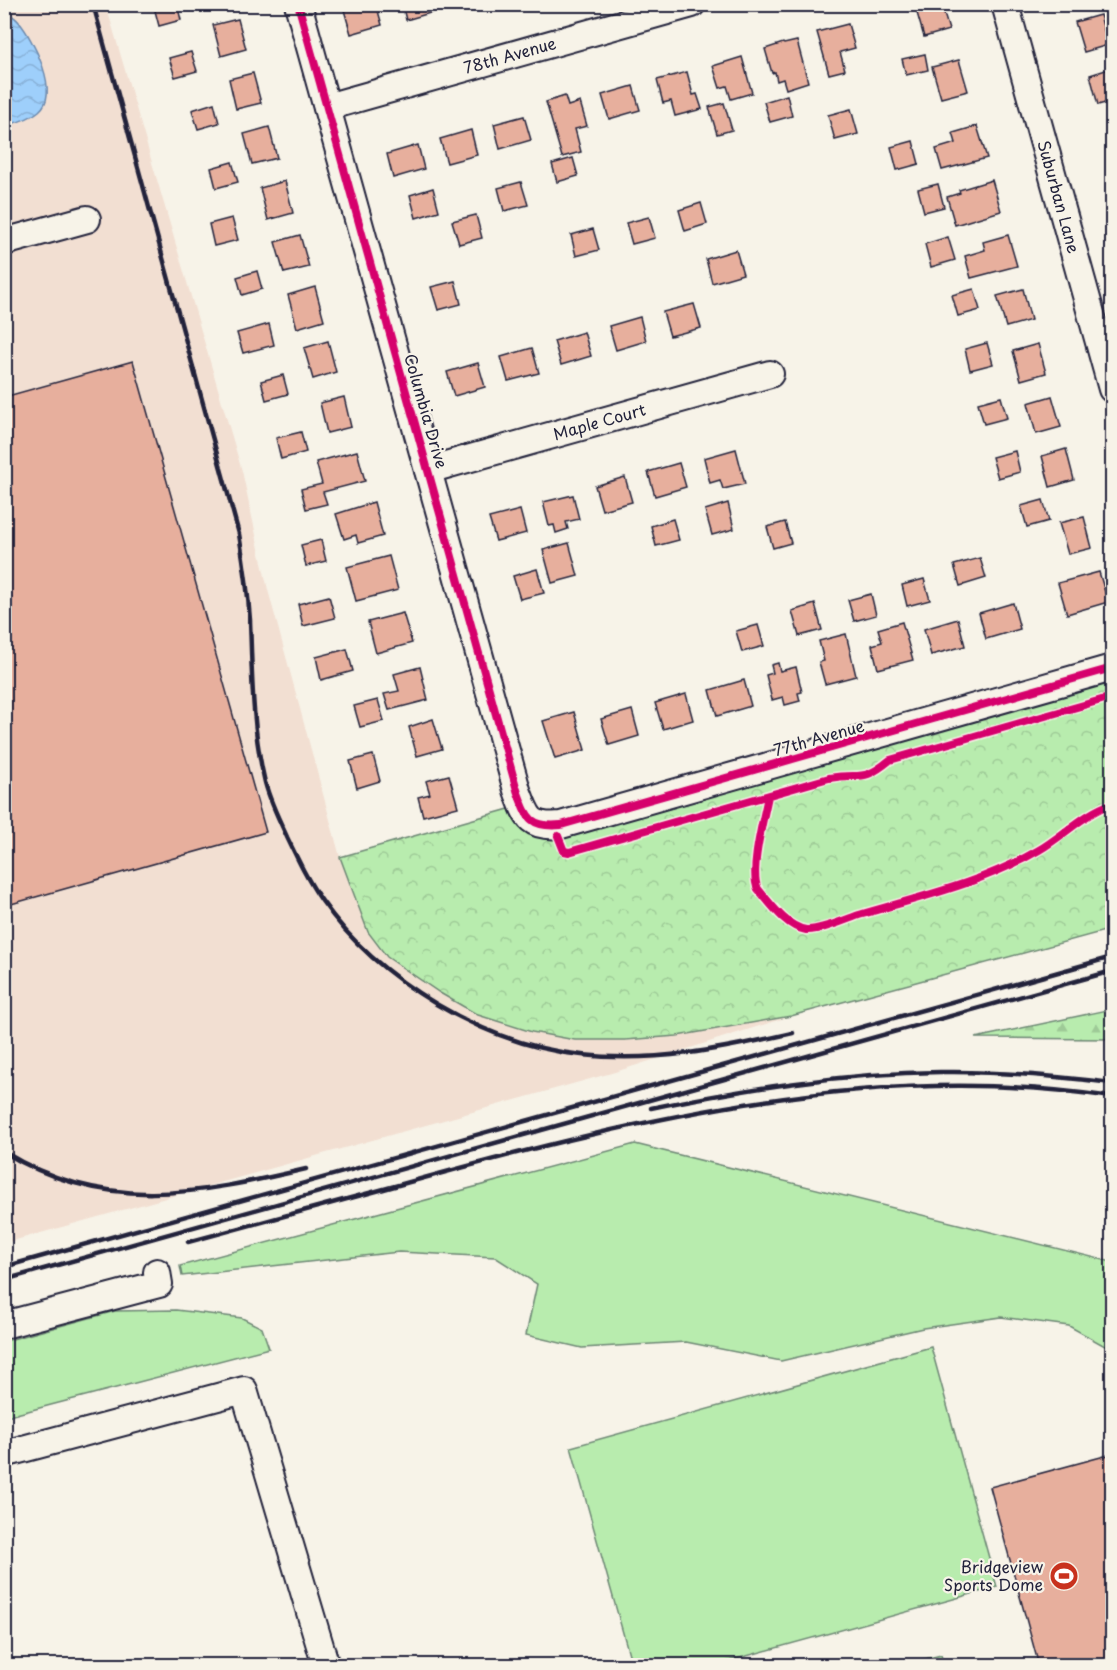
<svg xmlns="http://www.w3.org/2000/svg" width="1117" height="1670" font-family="'Playpen Sans',sans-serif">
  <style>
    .built { fill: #f2dfd2 }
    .grass { fill: #b8ecae; stroke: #6d8774; stroke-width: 1.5 }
    .forest { fill: url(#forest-firs); stroke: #6d8774; stroke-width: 1.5 }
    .park { fill: url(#park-crowns); stroke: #6d8774; stroke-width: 1.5 }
    .water { fill: url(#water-waves); stroke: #6c8aae; stroke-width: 1.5 }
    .building { fill: #e7af9d; stroke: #22223b; stroke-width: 1.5 }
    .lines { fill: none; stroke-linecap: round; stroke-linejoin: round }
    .minor-casing { stroke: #22223b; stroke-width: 30 }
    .minor { stroke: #f7f3e8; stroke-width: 26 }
    .rail { stroke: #22223b; stroke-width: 4.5 }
    .cycleway-casing { stroke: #f7f3e8; stroke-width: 11 }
    .cycleway { stroke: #d6006c; stroke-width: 8 }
    .labels { text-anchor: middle; stroke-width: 4.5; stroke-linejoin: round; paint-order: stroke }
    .street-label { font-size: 16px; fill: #22223b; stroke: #f7f3e8 }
    .poi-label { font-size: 16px; fill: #22223b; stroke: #f7f3e8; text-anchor: end }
  </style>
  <defs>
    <pattern id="forest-firs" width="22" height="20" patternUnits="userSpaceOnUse" patternTransform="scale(1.5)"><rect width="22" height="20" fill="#b8ecae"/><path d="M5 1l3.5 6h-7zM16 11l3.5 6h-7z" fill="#9eca97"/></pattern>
    <pattern id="park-crowns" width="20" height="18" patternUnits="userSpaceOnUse" patternTransform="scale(1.5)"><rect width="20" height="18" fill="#b8ecae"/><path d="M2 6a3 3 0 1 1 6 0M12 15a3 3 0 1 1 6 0" fill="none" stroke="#9eca97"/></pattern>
    <pattern id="water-waves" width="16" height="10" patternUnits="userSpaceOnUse" patternTransform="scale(1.5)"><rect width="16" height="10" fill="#9ecffb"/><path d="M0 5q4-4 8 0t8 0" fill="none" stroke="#88b1d8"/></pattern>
  </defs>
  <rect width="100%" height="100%" fill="#f7f3e8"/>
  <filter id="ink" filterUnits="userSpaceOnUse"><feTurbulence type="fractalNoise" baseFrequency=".0167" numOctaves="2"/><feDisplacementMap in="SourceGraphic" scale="12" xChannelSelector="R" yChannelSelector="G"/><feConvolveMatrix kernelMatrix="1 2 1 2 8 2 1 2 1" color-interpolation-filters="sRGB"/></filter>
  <g filter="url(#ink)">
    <path class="built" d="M5 5H106L242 471 268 590 340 857 368 932 478 1015 532 1032 575 1040H625L677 1036 791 1016 615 1072 5 1243Z"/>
    <path class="grass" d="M635 1144 1112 1262V1350L1069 1326 1001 1317 923 1328 781 1361 686 1342 582 1348 526 1335 537 1284 495 1257 399 1252 182 1276 180 1266Z
      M176 1310 242 1318 262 1328 269 1348 5 1417V1341L115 1311Z
      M931 1347 997 1587 714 1665H632L571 1447Z
      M941 1655 944 1665H902Z"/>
    <path class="forest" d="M1112 1009V1039L975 1038Z"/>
    <path class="park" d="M1112 682V929L791 1016 677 1036 625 1040H575L532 1032 478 1015 440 993 387 957 368 932 340 857 509 809C517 830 533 834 554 839Z"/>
    <path class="water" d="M5 10C9 14 15 17 19 22 33 39 61 93 39 111 30 119 15 123 5 126Z"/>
    <path class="building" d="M162 4H177L181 20 159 26 154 7Z
      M363 4H376L382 25 351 34 344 10Z
      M402 4H435L437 11 406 20Z
      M922 4H941L949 30 924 37 915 6Z
      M1100 15 1108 45 1084 52 1075 22Z
      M238 19 246 49 221 56 213 25Z
      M848 24 855 48 840 52 845 70 829 74 817 32Z
      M797 41 808 82 786 89 783 79 777 81 775 72 772 73 765 49 783 43 784 44Z
      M191 52 197 71 175 77 169 58Z
      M925 54 928 70 906 75 902 59Z
      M742 57 752 93 731 99 727 86 720 88 713 66Z
      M959 60 968 91 941 98 932 67Z
      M1112 68V101L1098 105 1090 75Z
      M687 72 693 95 697 94 702 109 675 116 671 101 663 103 657 80Z
      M253 73 261 103 236 109 229 79Z
      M633 86 640 110 609 119 602 95Z
      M787 95 792 116 770 122 764 102Z
      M565 96 568 106 580 102 587 126 575 129 581 152 562 157 546 102Z
      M214 103 219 123 198 129 192 110Z
      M724 103 732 130 717 134 709 107Z
      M851 109 858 134 835 140 828 115Z
      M524 116 531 140 500 149 494 124Z
      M977 126 987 158 942 170 936 149 956 143 953 133Z
      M269 127 277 158 252 164 244 134Z
      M1112 128V156L1105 130Z
      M471 130 477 155 447 163 440 139Z
      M913 141 919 164 897 170 891 147Z
      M418 145 424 169 393 178 387 154Z
      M573 158 578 176 557 182 552 164Z
      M232 162 238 182 216 188 211 168Z
      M992 180 1001 211 955 225 947 197 960 193 959 190Z
      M285 181 293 213 268 220 260 188Z
      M521 182 528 205 504 211 498 188Z
      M938 184 944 207 924 212 918 189Z
      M433 188 439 211 416 218 410 195Z
      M701 203 707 224 685 231 679 210Z
      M476 215 482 238 459 244 452 221Z
      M649 217 655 238 632 244 626 223Z
      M232 218 238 240 214 246 209 224Z
      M593 229 599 250 576 256 571 235Z
      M300 235 309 267 284 273 275 242Z
      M1008 235 1017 266 971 278 965 256 985 250 983 242Z
      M948 237 955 260 931 267 925 244Z
      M736 250 743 274 712 283 706 259Z
      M257 271 262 289 242 295 237 277Z
      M455 281 461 304 438 310 431 287Z
      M315 287 324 320 297 328 288 295Z
      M974 289 980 310 958 316 952 295Z
      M1023 289 1031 320 1006 327 997 296Z
      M694 304 701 328 670 336 663 312Z
      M640 317 646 341 616 350 609 326Z
      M269 324 274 345 243 353 237 333Z
      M584 332 591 356 561 365 554 341Z
      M328 341 336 372 313 379 304 348Z
      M987 343 993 364 970 370 965 349Z
      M1038 344 1046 373 1021 380 1013 351Z
      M532 348 539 373 508 381 501 357Z
      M133 361 266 832 4 906V397Z
      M478 363 485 387 454 396 447 372Z
      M283 375 288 394 266 400 261 381Z
      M1052 396 1061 427 1036 434 1028 403Z
      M344 397 351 427 327 433 320 403Z
      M1001 397 1007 418 984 424 978 403Z
      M301 432 306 452 281 459 276 438Z
      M736 449 745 484 723 489 720 480 710 483 704 458Z
      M1066 449 1074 480 1050 487 1042 456Z
      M357 451 365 481 323 492 327 504 306 509 301 489 322 484 316 462Z
      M1015 451 1020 472 998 478 992 457Z
      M679 463 686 487 655 496 648 472Z
      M625 477 632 502 602 510 595 486Z
      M573 495 579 519 566 522 568 529 556 533 554 525 549 526 543 502Z
      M1043 500 1049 521 1027 527 1021 506Z
      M374 502 383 536 358 543 356 535 344 539 336 514Z
      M728 503 734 529 712 535 705 510Z
      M520 510 526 533 496 541 489 518Z
      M1084 517 1092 548 1068 554 1059 523Z
      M673 519 679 540 656 546 651 526Z
      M785 522 791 543 773 548 767 527Z
      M321 540 326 561 306 566 301 545Z
      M569 543 578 576 552 583 543 550Z
      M389 556 398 590 356 601 347 567Z
      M980 558 986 578 960 586 954 565Z
      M537 569 544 593 520 599 513 576Z
      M1099 572 1108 602 1067 614 1058 583Z
      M924 579 930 600 907 606 902 585Z
      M871 594 876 615 854 621 848 600Z
      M329 596 335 618 303 626 298 604Z
      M1013 603 1020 629 986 639 979 613Z
      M815 604 822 630 799 636 792 611Z
      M403 613 412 643 376 653 368 622Z
      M958 619 965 646 931 655 924 629Z
      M902 622 913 660 878 669 872 645 882 642 878 629Z
      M758 625 764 646 742 652 736 631Z
      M846 634 856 676 825 684 819 662 824 661 819 641Z
      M347 649 353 671 321 680 316 657Z
      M778 663 780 671 796 667 802 692 798 693 800 701 785 705 783 697 772 700 766 675 773 673 771 665Z
      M420 667 428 700 389 710 384 694 399 691 394 674Z
      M744 680 751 706 717 716 710 690Z
      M686 694 693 720 663 729 655 703Z
      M378 700 384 721 360 727 354 706Z
      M632 710 639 736 609 745 601 719Z
      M574 712 585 750 555 759 543 721Z
      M433 719 442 749 417 756 409 727Z
      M373 755 380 781 357 788 350 761Z
      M449 775 458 807 423 816 418 797 430 794 426 781Z
      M1112 1454V1666H1039L990 1487Z"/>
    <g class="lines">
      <g class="minor-casing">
        <g id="minor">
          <path d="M298 4 517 790C527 817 529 828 561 825L1112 668"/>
          <path id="s1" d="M1005 4 1112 389"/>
          <path id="s2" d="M327 107 692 4"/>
          <path d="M4 242 87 219"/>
          <path id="s3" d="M428 470 770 374"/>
          <path d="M4 1325 159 1284 157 1272"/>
          <path d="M4 1454 244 1390 326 1666"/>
        </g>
      </g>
      <use href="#minor" class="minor"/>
      <path class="rail" d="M93 4 239 534C244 563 248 591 250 620 252 673 252 726 264 778 268 798 279 819 287 837 298 860 308 881 322 901 378 981 485 1045 582 1055 655 1063 723 1049 793 1033
        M651 1108C746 1089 842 1073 940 1072 997 1071 1055 1076 1112 1083
        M4 1152C105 1214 198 1194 306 1169
        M188 1242C253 1224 319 1207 384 1189 621 1123 866 1059 1112 1097
        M4 1267 1112 957
        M4 1280 1112 971"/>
      <g class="cycleway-casing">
        <path id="cycleway" d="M298 4 517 790C527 817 529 828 561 825L1112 668
          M768 796C764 817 749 872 758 889 770 903 786 927 806 930 820 931 845 920 859 915 920 897 983 883 1039 850 1062 837 1087 811 1112 804
          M558 836 564 851 569 852 829 778C861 772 861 784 890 760L1112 697"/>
      </g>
      <use href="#cycleway" class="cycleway"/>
    </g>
  </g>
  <defs>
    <g id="stadium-disc" transform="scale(1.5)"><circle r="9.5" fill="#c8321e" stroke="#f7f3e8"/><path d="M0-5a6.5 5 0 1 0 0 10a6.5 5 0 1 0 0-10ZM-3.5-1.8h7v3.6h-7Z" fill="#fff"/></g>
  </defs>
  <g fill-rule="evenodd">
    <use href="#stadium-disc" x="1064" y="1576"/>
  </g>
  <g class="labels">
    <g class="street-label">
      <text dy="6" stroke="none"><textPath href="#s2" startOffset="190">78th Avenue</textPath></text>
      <text dy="6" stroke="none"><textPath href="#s1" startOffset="200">Suburban Lane</textPath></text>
      <text transform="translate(426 411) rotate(74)" y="6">Columbia Drive</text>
      <text dy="6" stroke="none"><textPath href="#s3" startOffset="178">Maple Court</textPath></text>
      <text transform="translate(819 738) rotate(-16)" y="6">77th Avenue</text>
    </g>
    <g class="poi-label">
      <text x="1043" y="1573">Bridgeview<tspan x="1043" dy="18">Sports Dome</tspan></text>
    </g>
  </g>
  <rect width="1117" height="1670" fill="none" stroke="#f7f3e8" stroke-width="24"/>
  <rect x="12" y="12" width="1093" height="1646" fill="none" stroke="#22223b" stroke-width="2" filter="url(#ink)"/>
</svg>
